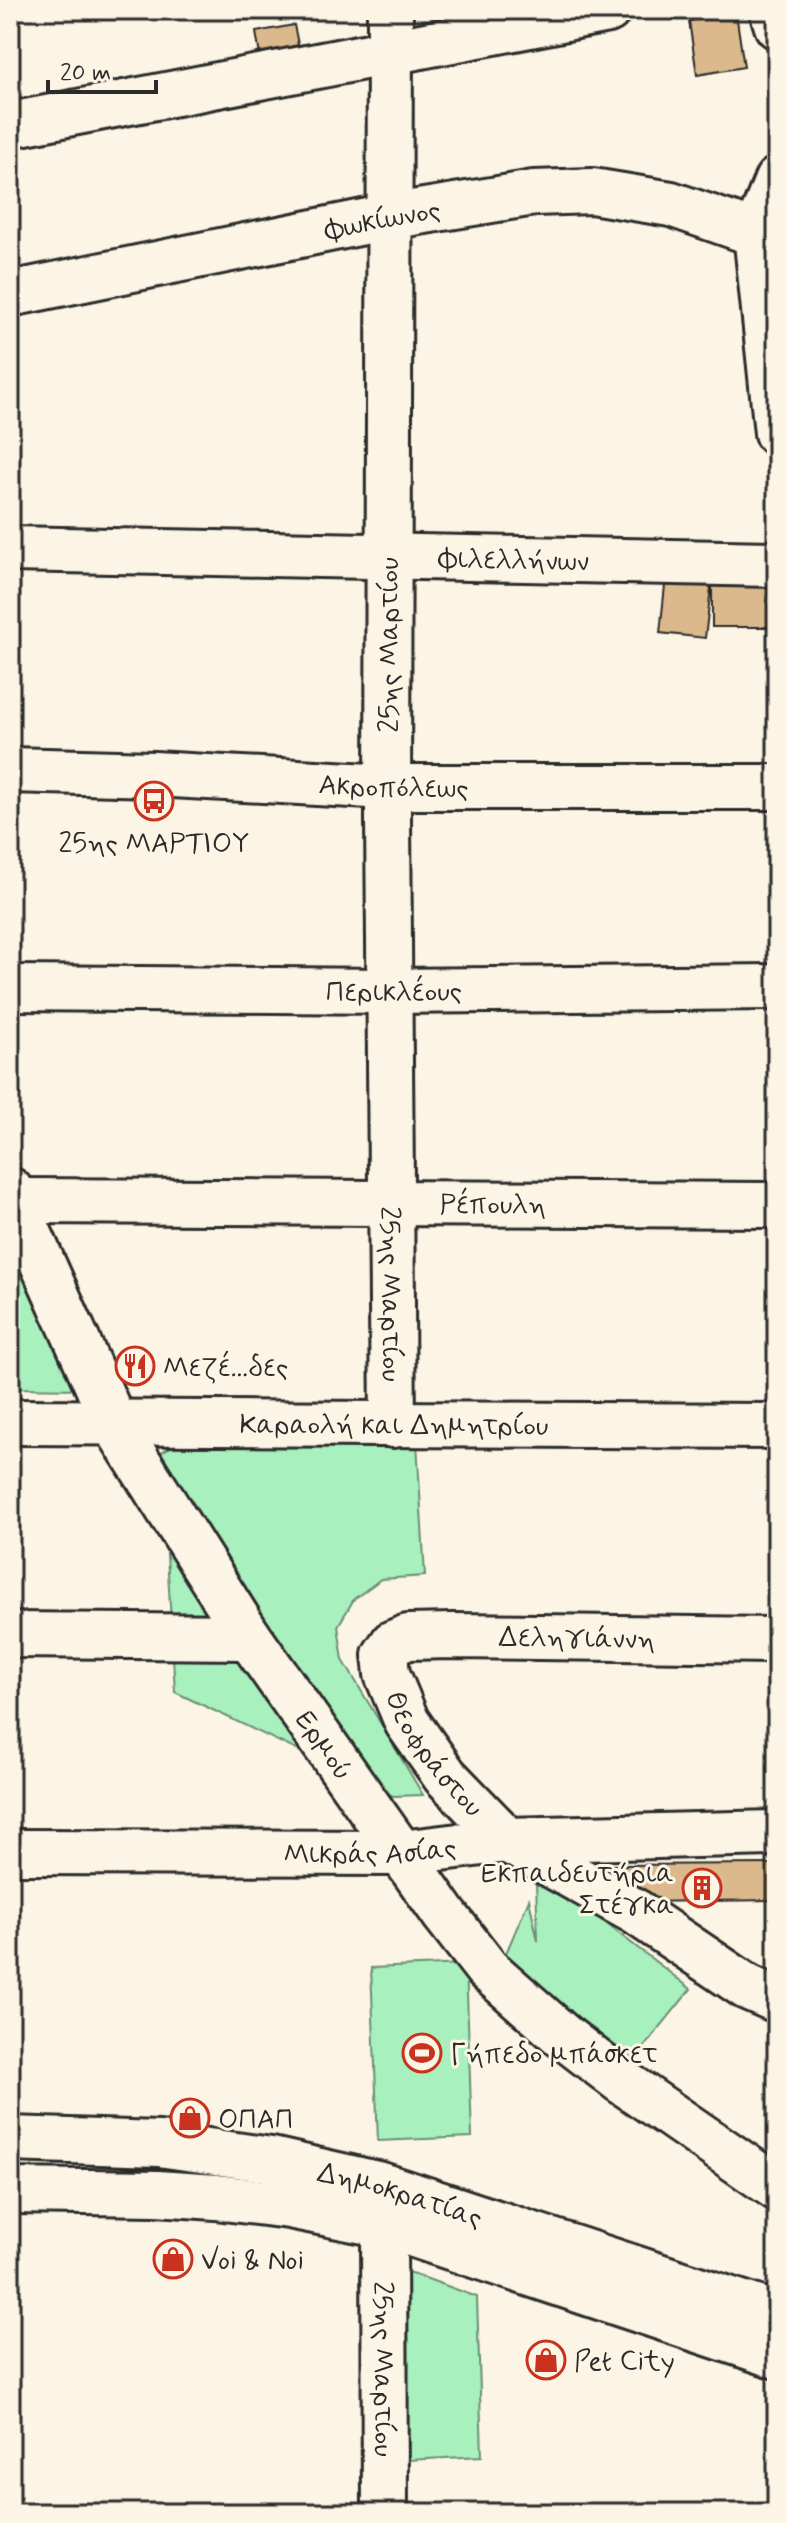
<svg xmlns="http://www.w3.org/2000/svg" width="787" height="2523" font-family="Mynerve,sans-serif">
  <style>
    .green { fill: #a8f0bd; stroke: #6a8e74; stroke-width: 2 }
    .building { fill: #dbb98d; stroke: #2b2b2b; stroke-width: 2 }
    .lines { fill: none; stroke-linecap: round; stroke-linejoin: round }
    .minor-casing { stroke: #2b2b2b; stroke-width: 50 }
    .major-casing { stroke: #2b2b2b; stroke-width: 50 }
    .minor { stroke: #fcf5e5; stroke-width: 44 }
    .major { stroke: #fcf5e5; stroke-width: 44 }
    .labels { text-anchor: middle; stroke-width: 6; stroke-linejoin: round; paint-order: stroke }
    .street-label { font-size: 28px; fill: #2b2b2b; stroke: #fcf5e5 }
    .poi-label { font-size: 28px; fill: #2b2b2b; stroke: #fcf5e5; text-anchor: start }
  </style>
  <rect width="100%" height="100%" fill="#fcf5e5"/>
  <filter id="ink" filterUnits="userSpaceOnUse"><feTurbulence type="fractalNoise" baseFrequency=".0125" numOctaves="2"/><feDisplacementMap in="SourceGraphic" scale="16" xChannelSelector="R" yChannelSelector="G"/><feConvolveMatrix kernelMatrix="1 2 1 2 8 2 1 2 1" color-interpolation-filters="sRGB"/></filter>
  <g filter="url(#ink)">
    <path class="green" d="M10 1235 84 1389 10 1388Z
      M217 1423 416 1426 425 1576 381 1579 354 1599 338 1626 343 1660 423 1795 393 1796 175 1692 161 1452Z
      M543 1875 691 1989 633 2061 504 1958 529 1899 538 1941 536 1882Z
      M466 1964 472 2137 378 2141 371 1968Z
      M403 2270 477 2297 482 2456 408 2460Z"/>
    <path class="building" d="M736 13 744 67 697 75 689 21Z
      M294 25 299 49 260 56 256 32Z
      M666 576 712 579 705 638 660 633Z
      M712 579H769V627H712Z
      M777 1864V1900L641 1902 613 1876V1865Z"/>
    <g class="lines">
      <g class="minor-casing">
        <g id="minor">
          <path id="s1" d="M390 10 388 819 393 1425"/>
          <path d="M772 10 777 26"/>
          <path d="M10 125 608 10"/>
          <path d="M777 180 756 233 777 433"/>
          <path id="s2" d="M10 294 388 217 534 193 592 191 671 204 777 241"/>
          <path id="s3" d="M10 549 777 564"/>
          <path id="s4" d="M10 770 154 774 388 787H777"/>
          <path id="s5" d="M10 988 389 991 777 987"/>
          <path id="s6" d="M10 1190 114 1423 249 1637 445 1915 487 1969 563 2036 620 2080 777 2188"/>
          <path id="s7" d="M17 1201 777 1205"/>
          <path id="s8" d="M10 1422 777 1426"/>
          <path d="M10 1635 249 1637"/>
          <path id="s9" d="M777 1640 452 1636 408 1637 393 1643 385 1655 387 1674 407 1722 445 1776 507 1840 636 1912 747 1987 777 2000"/>
          <path id="s10" d="M10 1852 401 1853 507 1840 777 1833"/>
          <path id="s11" d="M384 2225 385 2513"/>
        </g>
      </g>
      <g class="major-casing">
        <g id="major">
          <path id="s12" d="M10 2139 159 2144 271 2160 381 2185 777 2315"/>
          <path d="M10 2191 157 2193 216 2197 289 2206 384 2225 777 2356"/>
        </g>
      </g>
      <use href="#minor" class="minor"/>
      <use href="#major" class="major"/>
    </g>
  </g>
  <defs>
    <g id="bus-ring" transform="scale(2)"><circle r="9.5" fill="#fcf5e5" stroke="#c8321e" stroke-width="1.5"/><path d="M-5-6H5V4H4V6H2V4H-2V6H-4V4H-5ZM-3.5-4V0h7V-4ZM-3.5 1.2v1.5H-2V1.2ZM2 1.2v1.5H3.5V1.2Z" fill="#c8321e"/></g>
    <g id="restaurant-ring" transform="scale(2)"><circle r="9.5" fill="#fcf5e5" stroke="#c8321e" stroke-width="1.5"/><path d="M-5-6h1v4h1v-4h1v4h1v-4h1v5L-1.5 .5V6h-2V.5L-5-1ZM5-6V6H3V1.5H1.5Q1.5-4 5-6Z" fill="#c8321e"/></g>
    <g id="building-ring" transform="scale(2)"><circle r="9.5" fill="#fcf5e5" stroke="#c8321e" stroke-width="1.5"/><path d="M-4-6H4V6H1V3H-1V6H-4ZM-2.5-4.3h1.7v1.8h-1.7ZM.8-4.3h1.7v1.8H.8ZM-2.5-1h1.7V.8h-1.7ZM.8-1h1.7V.8H.8Z" fill="#c8321e"/></g>
    <g id="stadium-ring" transform="scale(2)"><circle r="9.5" fill="#fcf5e5" stroke="#c8321e" stroke-width="1.5"/><path d="M0-5a6.5 5 0 1 0 0 10a6.5 5 0 1 0 0-10ZM-3.5-1.8h7v3.6h-7Z" fill="#c8321e"/></g>
    <g id="shop-ring" transform="scale(2)"><circle r="9.5" fill="#fcf5e5" stroke="#c8321e" stroke-width="1.5"/><path d="M-5-2.5h2.3a2.7 3.5 0 0 1 5.4 0H5L5.5 6h-11ZM-1.5-2.5h3a1.5 2.3 0 0 0-3 0Z" fill="#c8321e"/></g>
  </defs>
  <g fill-rule="evenodd">
    <use href="#bus-ring" x="154" y="801"/>
    <use href="#restaurant-ring" x="135" y="1366"/>
    <use href="#building-ring" x="702" y="1888"/>
    <use href="#stadium-ring" x="422" y="2053"/>
    <use href="#shop-ring" x="190" y="2118"/>
    <use href="#shop-ring" x="173" y="2259"/>
    <use href="#shop-ring" x="546" y="2360"/>
  </g>
  <g class="labels">
    <g class="street-label">
      <text dy="10" stroke="none"><textPath href="#s2" startOffset="380">Φωκίωνος</textPath></text>
      <text dy="10" stroke="none"><textPath href="#s3" startOffset="504">Φιλελλήνων</textPath></text>
      <text transform="translate(388 645) rotate(-90)" y="10">25ης Μαρτίου</text>
      <text dy="10" stroke="none"><textPath href="#s4" startOffset="384">Ακροπόλεως</textPath></text>
      <text dy="10" stroke="none"><textPath href="#s5" startOffset="384">Περικλέους</textPath></text>
      <text dy="10" stroke="none"><textPath href="#s7" startOffset="476">Ρέπουλη</textPath></text>
      <text dy="10" stroke="none"><textPath href="#s1" startOffset="1284">25ης Μαρτίου</textPath></text>
      <text dy="10" stroke="none"><textPath href="#s8" startOffset="384">Καραολή και Δημητρίου</textPath></text>
      <text transform="translate(577 1637) rotate(1)" y="10">Δεληγιάννη</text>
      <text dy="10" stroke="none"><textPath href="#s6" startOffset="640">Ερμού</textPath></text>
      <text dy="10" stroke="none"><textPath href="#s9" startOffset="512">Θεοφράστου</textPath></text>
      <text dy="10" stroke="none"><textPath href="#s10" startOffset="360">Μικράς Ασίας</textPath></text>
      <text dy="10" stroke="none"><textPath href="#s12" startOffset="396">Δημοκρατίας</textPath></text>
      <text dy="10" stroke="none"><textPath href="#s11" startOffset="144">25ης Μαρτίου</textPath></text>
    </g>
    <g class="poi-label">
      <text x="154" y="852" text-anchor="middle">25ης ΜΑΡΤΙΟΥ</text>
      <text x="163" y="1376">Μεζέ...δες</text>
      <text x="674" y="1882" text-anchor="end">Εκπαιδευτήρια<tspan x="674" dy="32">Στέγκα</tspan></text>
      <text x="450" y="2063">Γήπεδο μπάσκετ</text>
      <text x="218" y="2128">ΟΠΑΠ</text>
      <text x="201" y="2269">Voi &amp; Noi</text>
      <text x="574" y="2370">Pet City</text>
    </g>
  </g>
  <rect width="787" height="2523" fill="none" stroke="#fcf5e5" stroke-width="40"/>
  <rect x="20" y="20" width="747" height="2483" fill="none" stroke="#2b2b2b" stroke-width="3" filter="url(#ink)"/>
  <path d="M48 80v12h108v-12" fill="none" stroke="#2b2b2b" stroke-width="4"/>
  <text x="60" y="80" font-size="24" fill="#2b2b2b" stroke="#fcf5e5" stroke-width="6" paint-order="stroke">20 m</text>
</svg>
